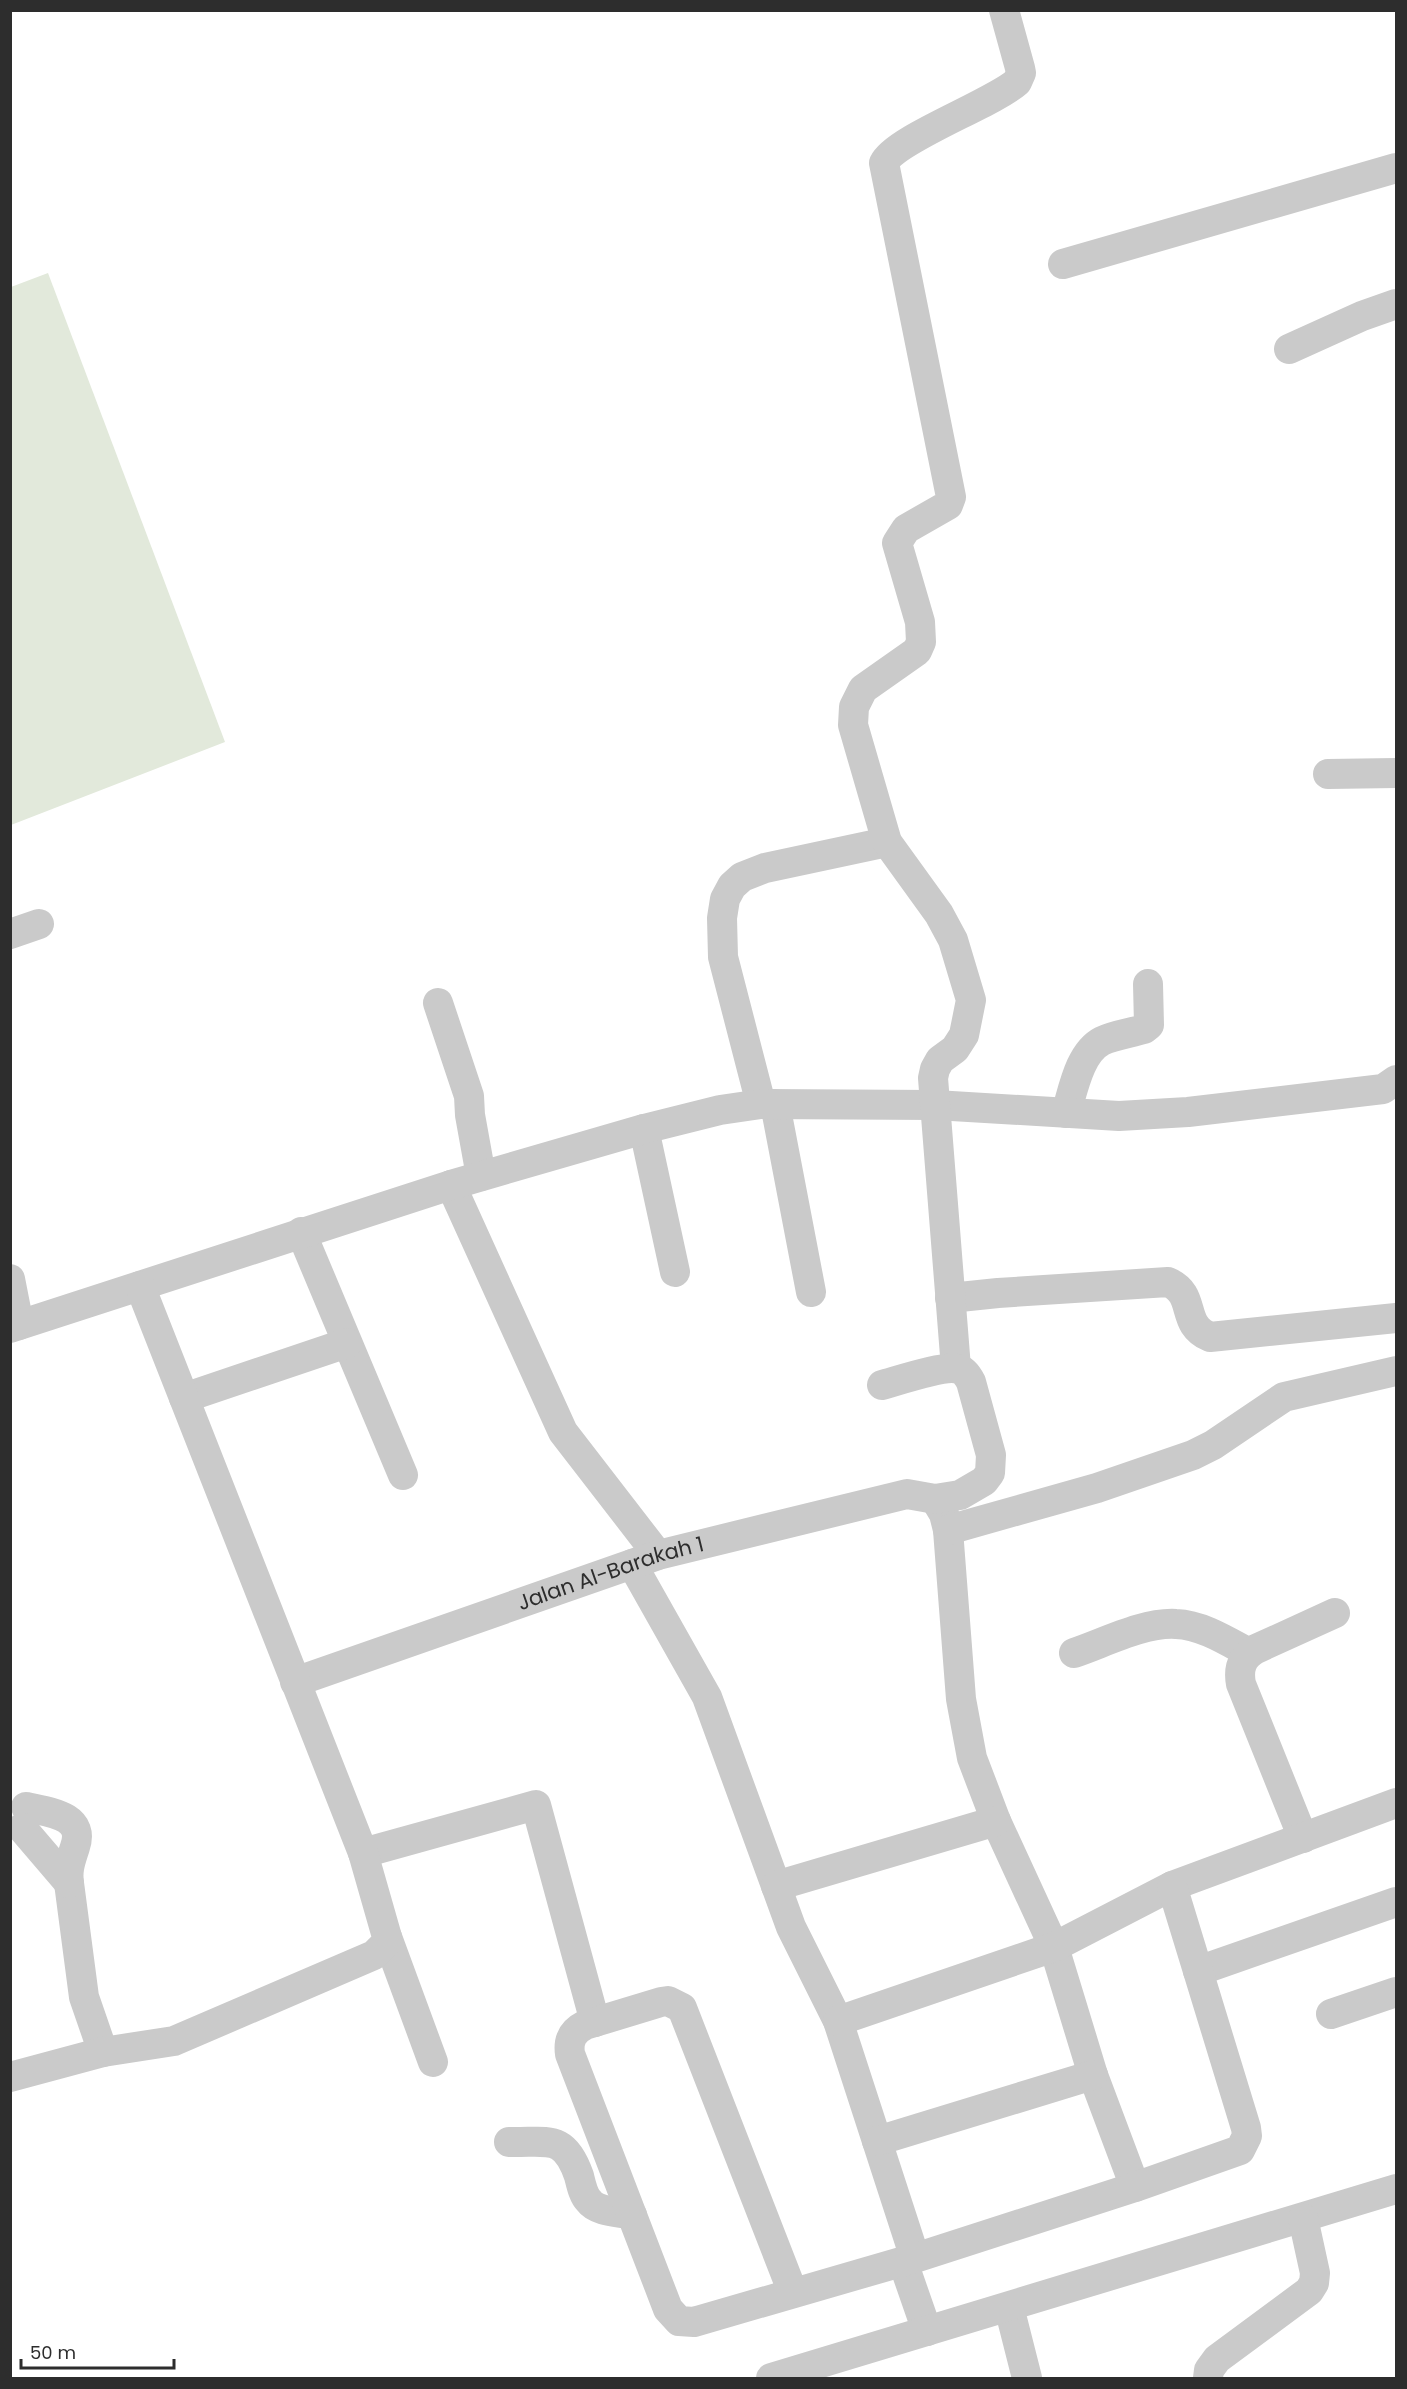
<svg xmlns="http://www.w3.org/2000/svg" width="1407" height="2389" font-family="Poppins,sans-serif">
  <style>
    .green { fill: #e2e9db }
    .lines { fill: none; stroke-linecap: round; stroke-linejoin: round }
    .minor { stroke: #cacaca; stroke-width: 30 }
    .labels { text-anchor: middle; stroke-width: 6; stroke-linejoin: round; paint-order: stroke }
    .street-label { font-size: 21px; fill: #2d2d2d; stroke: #fff }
  </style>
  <rect width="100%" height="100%" fill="#fff"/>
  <path class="green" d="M48 273 225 742 11 825V287Z"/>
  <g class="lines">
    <g class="minor">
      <path d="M1063 264 1396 168"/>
      <path d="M1289 349 1362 316 1396 304"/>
      <path d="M1328 774 1396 773"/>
      <path d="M10 934 39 924"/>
      <path d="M438 1003 469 1096 470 1115 481 1176"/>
      <path d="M761 1104 723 957 722 918 725 899 732 886 742 877 765 868 887 842"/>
      <path d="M775 1104 811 1292"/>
      <path d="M1066 1113C1073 1091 1079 1053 1102 1041 1114 1035 1131 1033 1144 1029L1149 1025 1148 984"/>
      <path d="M644 1129 675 1272"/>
      <path d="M451 1185 563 1432 658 1555"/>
      <path d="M301 1232 403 1475"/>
      <path d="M10 1279 19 1325"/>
      <path d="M950 1298 998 1293 1168 1282C1198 1295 1179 1324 1210 1337L1396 1318"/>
      <path d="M10 1328 451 1185 644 1129 720 1110 761 1104 935 1105 1119 1116 1188 1112 1383 1089 1396 1080"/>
      <path d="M956 1368 933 1078 935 1069 940 1060 955 1049 964 1035 971 1000 953 940 939 914 887 842 853 725 854 707 863 689 917 651 921 642 920 622 897 543 906 529 948 505 951 497 884 163C895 139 992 104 1017 82L1021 73 1020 68 1004 10"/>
      <path d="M184 1398 347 1343"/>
      <path d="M935 1499 944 1514 948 1530 961 1699 972 1758 996 1821 1054 1947 1093 2075 1135 2187"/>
      <path d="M948 1530 1097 1488 1193 1455 1213 1445 1284 1397 1396 1371"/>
      <path d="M632 1564 707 1697 791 1927 838 2021 915 2258"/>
      <path d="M1074 1653C1104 1643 1144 1622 1176 1624 1202 1625 1227 1641 1249 1653"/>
      <path id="s1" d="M295 1682 658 1555 907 1494 935 1499 960 1495 984 1481 990 1473 991 1455 971 1382C968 1376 964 1370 958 1369 945 1365 897 1381 882 1385"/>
      <path d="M26 1807C48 1812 86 1815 75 1847 71 1860 67 1869 69 1883L84 1997 103 2052"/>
      <path d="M22 1828 69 1883"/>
      <path d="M1303 1838 1241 1684C1238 1668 1242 1657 1256 1649L1335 1613"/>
      <path d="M363 1853 536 1805 595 2022"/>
      <path d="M776 1886 996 1821"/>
      <path d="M387 1937 433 2062"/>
      <path d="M1198 1971 1396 1902"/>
      <path d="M1331 2014 1396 1992"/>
      <path d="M838 2021 1054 1947 1172 1886 1396 1803"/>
      <path d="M10 2077 103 2052 174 2041 374 1955 385 1944 387 1937 363 1853 140 1286"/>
      <path d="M877 2141 1093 2075"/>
      <path d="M509 2142C548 2143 564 2133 579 2176 581 2184 583 2195 589 2201 597 2212 620 2212 632 2215"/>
      <path d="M903 2262 927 2331"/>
      <path d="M793 2293 682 2008 668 2001 661 2002 585 2025C573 2031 568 2040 570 2054L668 2309 679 2321 694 2322 915 2258 1135 2187 1240 2150 1247 2136 1246 2128 1172 1886"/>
      <path d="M1009 2307 1027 2378"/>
      <path d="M771 2378 1396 2189"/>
      <path d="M1208 2378 1209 2370 1217 2359 1309 2291 1314 2283 1315 2273 1303 2218"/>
    </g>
  </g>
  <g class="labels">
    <g class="street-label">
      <text dy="7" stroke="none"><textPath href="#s1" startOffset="334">Jalan Al-Barakah 1</textPath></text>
    </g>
  </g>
  <rect width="1407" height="2389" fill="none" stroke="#2d2d2d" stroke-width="24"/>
  <path d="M21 2359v9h153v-9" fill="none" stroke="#2d2d2d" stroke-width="3"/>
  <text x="30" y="2359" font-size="18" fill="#2d2d2d" stroke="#ffffff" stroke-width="4.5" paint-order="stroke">50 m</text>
</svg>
